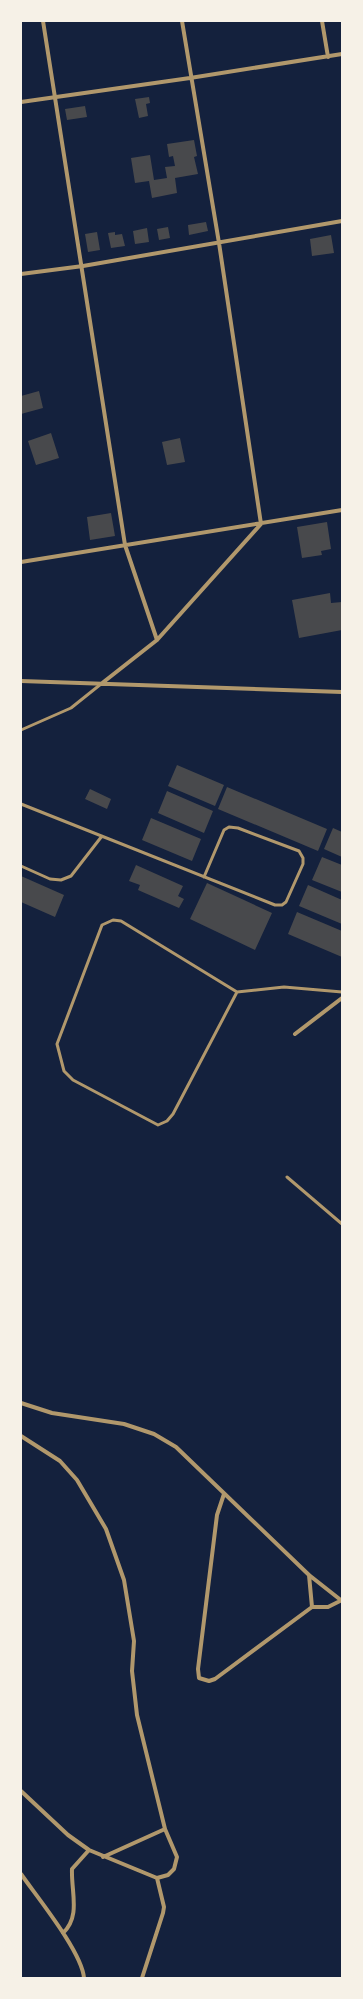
<svg xmlns="http://www.w3.org/2000/svg" width="363" height="1999" font-family="Georgia,serif">
  <style>
    .building { fill: #48494c }
    .lines { fill: none; stroke-linecap: round; stroke-linejoin: round }
    .service { stroke: #b1986c; stroke-width: 3 }
    .minor { stroke: #b1986c; stroke-width: 4 }
  </style>
  <rect width="100%" height="100%" fill="#14213d"/>
  <path class="building" d="M149 97 150 103 146 104 148 116 139 118 135 99Z
    M85 106 87 117 67 120 65 109Z
    M194 140 197 156 194 157 198 174 175 178 177 193 152 198 149 181 135 183 131 158 150 155 154 180 167 178 165 167 175 166 173 156 169 157 167 144Z
    M206 222 208 231 189 235 188 225Z
    M168 227 170 238 159 240 157 229Z
    M147 228 149 242 135 244 133 231Z
    M97 232 100 250 88 252 85 234Z
    M115 232V235L122 234 125 246 111 248 108 233Z
    M331 235 334 253 312 256 310 239Z
    M39 391 43 408 21 414V396Z
    M51 433 59 458 36 465 28 441Z
    M180 438 185 462 167 465 162 442Z
    M111 513 115 536 90 540 87 517Z
    M327 522 331 549 321 551 322 555 302 558 297 527Z
    M330 593 331 603 342 602V630L299 638 292 600Z
    M177 765 224 785 215 806 168 786Z
    M227 787 327 829 318 851 218 809Z
    M90 789 111 799 107 809 85 799Z
    M167 791 213 811 204 833 158 813Z
    M151 818 201 839 192 861 142 840Z
    M333 828 342 832V857L324 849Z
    M322 857 342 865V892L312 880Z
    M136 865 183 886 178 896 184 899 179 908 138 890 140 885 129 881Z
    M21 876 64 895 55 917 21 902Z
    M207 883 272 913 255 950 190 919Z
    M308 885 342 900V924L299 906Z
    M297 912 342 931V957L288 934Z"/>
  <g class="lines">
    <path class="service" d="M21 730 71 708 101 684
      M21 804 275 905H282L286 902 303 864V858L299 851 238 828 229 827 224 830 204 877
      M21 866 50 879 61 880 71 876 102 836
      M237 992 173 1114 167 1121 158 1125 73 1080 64 1071 57 1044 102 925 113 920 121 921 237 992 284 987 342 992
      M287 1177 342 1224"/>
    <path class="minor" d="M43 21 125 545 157 640
      M322 21 328 57
      M21 102 190 78 342 54
      M21 274 83 266 342 221
      M21 562 342 510
      M21 681 342 692
      M101 684 157 640 261 524 219 243 182 21
      M295 1034 342 998
      M21 1403 52 1413 124 1424 154 1434 176 1447 309 1575 342 1601
      M21 1436 60 1461 77 1480 106 1529 124 1580 134 1641 132 1671 137 1715 165 1829 177 1857 174 1869 168 1875 157 1878 89 1850 68 1835 21 1791
      M224 1494 217 1515 198 1669 199 1678 209 1681 215 1679 312 1607H328L342 1600
      M309 1575 312 1607
      M103 1857 165 1829
      M21 1874C37 1897 82 1952 84 1978
      M63 1933C81 1916 71 1892 72 1869L89 1850
      M142 1978 163 1913 164 1907 157 1878"/>
  </g>
  <rect width="363" height="1999" fill="none" stroke="#f6f1e7" stroke-width="44"/>
</svg>
